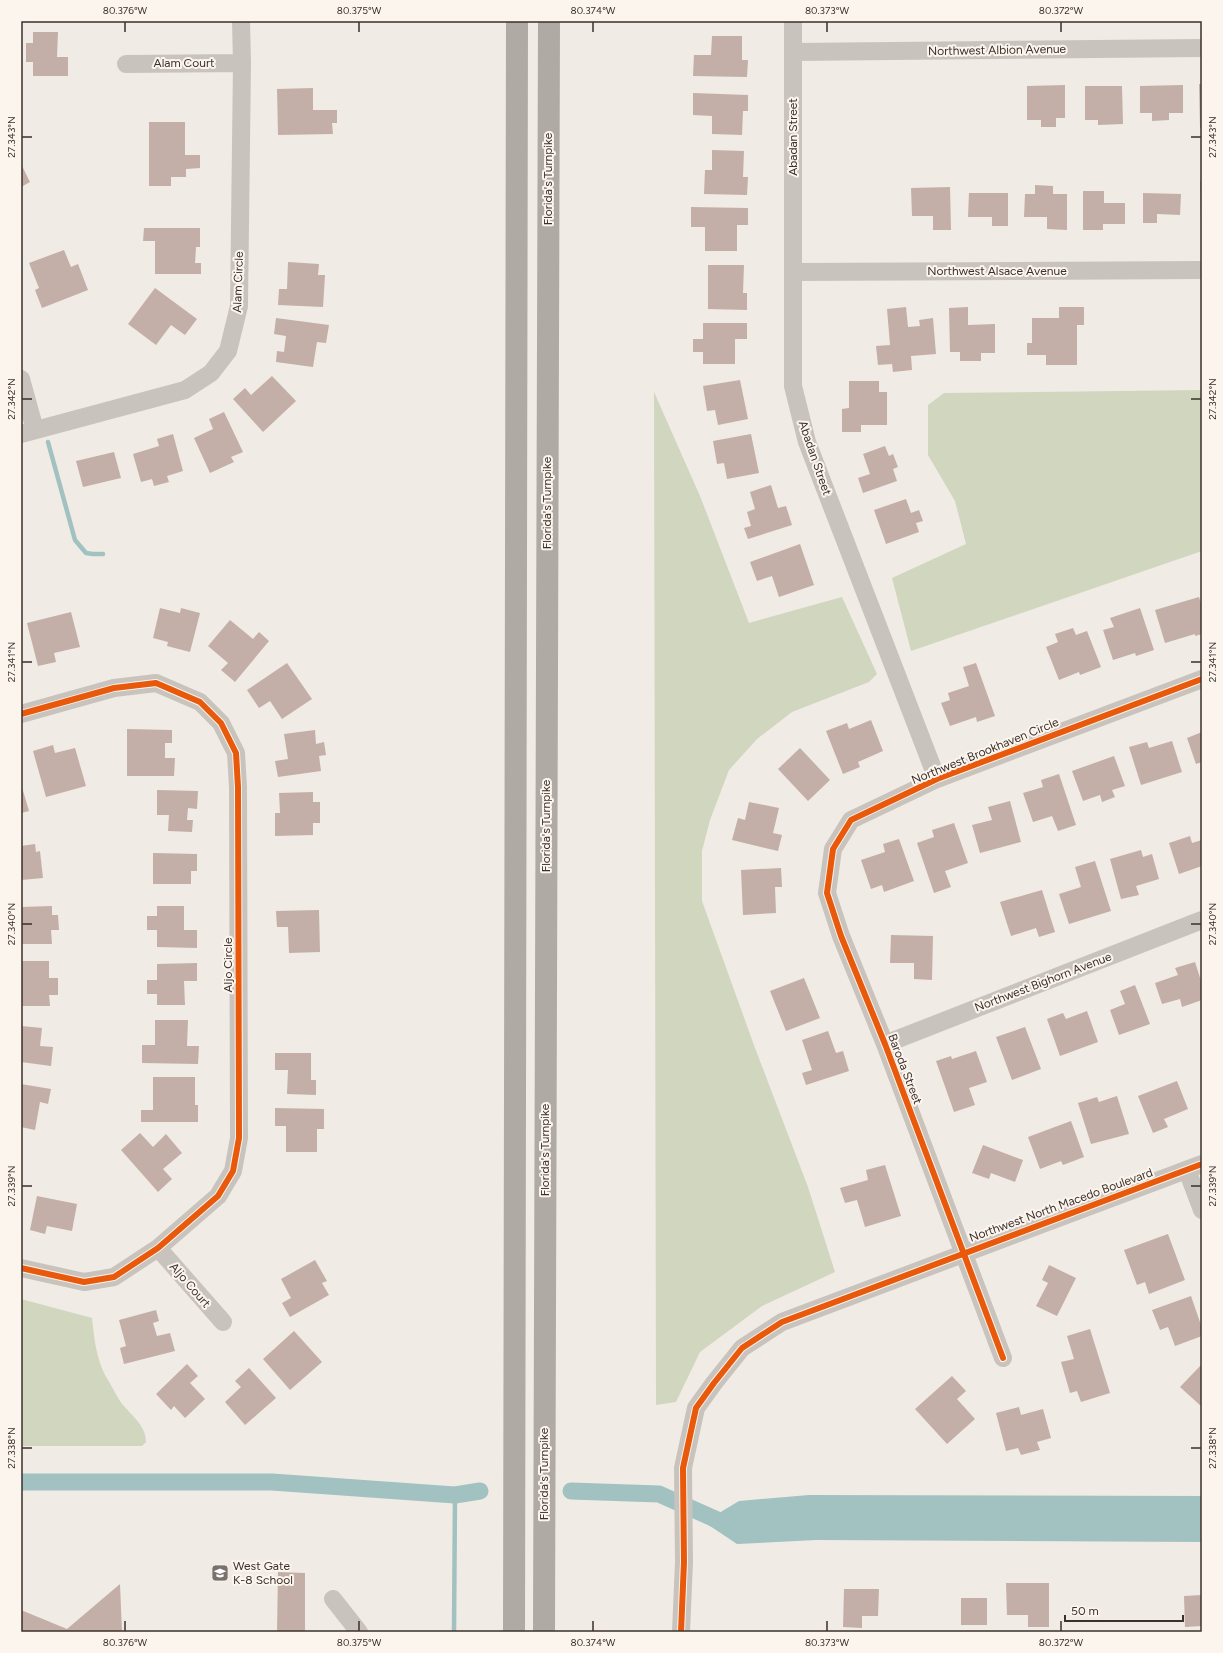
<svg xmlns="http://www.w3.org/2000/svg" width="1223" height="1653" font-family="Figtree,sans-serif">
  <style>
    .green { fill: #d1d6bf }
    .water { fill: #a1c2c1 }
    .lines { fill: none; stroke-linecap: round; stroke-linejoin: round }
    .stream { stroke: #a1c2c1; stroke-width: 4.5 }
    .canal { stroke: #a1c2c1; stroke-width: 17 }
    .building { fill: #c3afa7 }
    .minor { stroke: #c9c3be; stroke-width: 18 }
    .highway { stroke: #afaaa4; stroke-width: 22 }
    .cycleway-casing { stroke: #fbf5ee; stroke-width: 8 }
    .cycleway { stroke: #e8590c; stroke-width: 6 }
    .ticks { fill: none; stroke: #3b302b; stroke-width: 1.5 }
    .labels { text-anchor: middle; stroke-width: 4; stroke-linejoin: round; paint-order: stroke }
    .street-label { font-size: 12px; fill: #3b302b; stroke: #fbf5ee }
    .poi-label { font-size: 12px; fill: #3b302b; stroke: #fbf5ee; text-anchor: start }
    .neatline { fill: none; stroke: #3b302b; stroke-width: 1.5 }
    .ticks-label { font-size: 10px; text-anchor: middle; fill: #3b302b }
  </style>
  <rect width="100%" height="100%" fill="#f0ebe5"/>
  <path class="green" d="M1202 390V551L911 651 892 578 966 544 955 501 928 455V405L944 393Z
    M654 392 700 496 749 623 842 597 877 674 869 682 792 712 757 739 729 770 710 820 702 851V901L755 1048 808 1187 835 1272 762 1306 700 1352 676 1402 656 1405Z
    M21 1299 92 1318C94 1337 96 1357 105 1375 110 1383 115 1393 120 1401 129 1414 146 1424 146 1442L142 1446H21Z"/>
  <path class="water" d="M809 1495 1202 1496V1542L816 1540 737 1544 704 1522 739 1501Z"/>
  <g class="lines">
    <path class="stream" d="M48 442 75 540 86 553 93 554H103
      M454 1632 455 1495"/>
    <path class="canal" d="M21 1482H272L455 1495 480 1491
      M571 1491 659 1494 733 1527"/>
  </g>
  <path class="building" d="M33 32H58L57 57H68V76H33V62H26V43H33Z
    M712 36H742V60H748L747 77 693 76 694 55H711Z
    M1199 84H1202V128H1200Z
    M1065 85V118H1056V127H1041V120H1027V86Z
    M1183 85V113H1169V120L1152 121V113H1140V86Z
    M1085 86H1122L1123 124 1098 125V120H1085Z
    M313 88V110H337V123H332L333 134 278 135 277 89Z
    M693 93 748 95V111H743L742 135 712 134V116L693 115Z
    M149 122H185V155H200V168L186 169V177H171V186H149Z
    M712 150 744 151 743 177H748L747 195 704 194 705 170H712Z
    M21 164 30 182 21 187Z
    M1200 181H1202V221H1201Z
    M1035 185 1053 186V194H1067V230L1047 229V217H1024L1025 194H1035Z
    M950 187 951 230H933V216H912L911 188Z
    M1083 191H1104V203H1125V224H1103V230H1083Z
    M969 193H1008V226H992V217H968Z
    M1143 193 1181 194 1180 215 1157 214V223H1143Z
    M691 207 748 208V225H737V251H705V227H691Z
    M144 228H200V247H196L195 263H201V274H155V241H143Z
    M64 250 71 267 78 264 88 290 42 308 35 290 39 288 29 263Z
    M288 262 319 264 318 275H325L323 307 278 305 279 289H287Z
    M708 265H744L743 293H747V310L708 309Z
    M155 288 197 319 185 335 171 325 156 345 128 324Z
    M906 307 908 327 920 326 919 320 933 318 936 354 911 356 912 370 893 372 892 364 878 365 876 346 890 345 887 309Z
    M968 307V325L995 324V353H981V361H960V352H950L949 308Z
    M1059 307H1084V325H1077V365H1046V355H1027V343H1032V318H1059Z
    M276 318 329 325 326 343 317 342 313 367 276 362 277 351 284 352 286 336 274 334Z
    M703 323H747V339H735V364H703V352H693V339H703Z
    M272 376 296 401 263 432 233 399 245 388 251 395Z
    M740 380 748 419 718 425 715 410 707 411 703 386Z
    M849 381H879V392H887V425H861V432H842V409L849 408Z
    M224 412 243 452 231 457 234 462 210 473 194 438 213 429 209 419Z
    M173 434 183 471 167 476 169 482 154 486 152 479 141 482 133 454 159 446 157 439Z
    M751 434 759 473 727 479 724 463 717 464 713 441Z
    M885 446 889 456 893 454 898 467 893 469 897 481 863 493 858 478 870 474 863 454Z
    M114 452 121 478 83 487 76 461Z
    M771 485 778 508 786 506 792 525 748 539 744 528 751 526 747 512 755 509 750 492Z
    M906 499 911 513 919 510 923 521 916 523 919 532 886 544 874 510Z
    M800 544 814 585 779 597 772 576 757 581 750 562Z
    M1199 597 1202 606V634L1195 636V634L1165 643 1155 610Z
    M160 608 180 613 181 608 200 613 190 652 167 646 168 642 153 638Z
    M1140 608 1154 650 1136 656 1135 653 1113 660 1103 630 1114 627 1110 618Z
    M71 612 80 647 54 653 56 662 38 666 27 623Z
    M230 620 253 639 259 632 269 641 235 682 221 670 228 663 208 646Z
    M1073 628 1076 635 1087 631 1101 667 1080 675 1079 672 1059 680 1046 647 1058 642 1055 634Z
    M287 663 312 699 282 719 270 701 259 708 247 690Z
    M976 663 995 716 977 722 976 717 950 726 941 703 950 700 948 693 969 686 963 667Z
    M871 720 883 751 858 762 860 767 843 774 826 731 847 723 849 729Z
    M127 729 172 730V743H165V758H175L174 776H127Z
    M315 730 316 744 324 742 326 755 319 756 321 771 278 777 275 761 288 759 284 734Z
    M1202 732V762L1196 764 1187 738Z
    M1172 741 1182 772 1141 785 1129 747 1147 742 1149 748Z
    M53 745 55 753 75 748 86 786 46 797 33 751Z
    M800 748 830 780 808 801 778 769Z
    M1114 756 1125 786 1112 790 1115 797 1102 802 1100 795 1083 801 1072 771Z
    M1059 774 1076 825 1058 831 1052 816 1033 822 1023 793 1043 787 1041 780Z
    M21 784 29 811 21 813Z
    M157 790 198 791 197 809 188 808 187 820H193L192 832 168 831 169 815H157Z
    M313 792V802H320V823H313V835L275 836V813H280L279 793Z
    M1010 801 1021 842 980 853 972 825 992 820 988 807Z
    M749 802 779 808 773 833 782 835 778 851 732 840 738 818 745 820Z
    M954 823 968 863 945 871 951 887 934 893 917 843 934 837 932 830Z
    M1190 836 1192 843 1202 840V866L1179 874 1169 843Z
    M899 839 914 881 884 892 882 885 871 889 861 860 885 852 883 844Z
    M35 844 36 852 40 851 43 878 21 880V846Z
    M1141 850 1143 857 1152 854 1159 879 1136 886 1139 895 1121 899 1110 859Z
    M153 853 197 854V871H191V884H153Z
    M1095 861 1111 911 1069 924 1059 894 1081 887 1075 867Z
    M781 868 782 887H775L776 913 743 915 741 870Z
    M1042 890 1055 932 1039 937 1036 928 1011 936 1000 902Z
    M52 906V915H58L59 930H51L52 944H21V907Z
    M157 906H184V930H197V948L157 947V930H147V916H157Z
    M319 910 320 952 289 953 288 927H277L276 911Z
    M891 935 933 936 932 980 914 979V963H890Z
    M21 961H49V978H58V995H49L50 1006H21Z
    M1195 962 1202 984V1000L1182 1007 1180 999 1162 1004 1155 983 1178 975 1175 968Z
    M197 963V981H184L185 1005H157V994H147V980H157V964Z
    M804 978 820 1018 786 1031 770 991Z
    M1135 985 1150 1024 1119 1035 1110 1010 1125 1004 1120 991Z
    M1087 1011 1098 1042 1060 1056 1047 1019 1063 1013 1066 1019Z
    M155 1020H188L187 1046H199L198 1064 142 1063V1045H155Z
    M21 1026 42 1028 40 1046 53 1047 51 1066 21 1062Z
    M1025 1027 1041 1069 1012 1080 996 1037Z
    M828 1031 836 1053 843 1051 849 1071 806 1085 802 1073 812 1070 802 1040Z
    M976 1051 987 1082 969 1088 975 1105 954 1112 936 1061 951 1056 952 1059Z
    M275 1053H311V1080H316V1095L287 1094 288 1070H275Z
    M153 1077H195V1105H198V1122H141V1110H153Z
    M1177 1081 1188 1109 1164 1119 1168 1127 1153 1133 1138 1096Z
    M21 1084 51 1089 48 1104 40 1102 35 1130 21 1127Z
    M1117 1096 1129 1134 1091 1144 1078 1103 1097 1097 1099 1102Z
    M275 1108 324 1109V1129H317V1152H286V1126H275Z
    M1071 1121 1084 1157 1063 1165 1061 1161 1040 1169 1028 1137Z
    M140 1133 153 1147 166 1134 182 1153 163 1169 172 1179 158 1192 121 1150Z
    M983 1145 1023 1160 1015 1182 991 1173 989 1179 972 1173Z
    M885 1165 901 1216 865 1227 857 1200 845 1203 840 1188 868 1180 866 1170Z
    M37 1196 77 1204 72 1231 47 1226 45 1234 30 1230Z
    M1168 1234 1185 1280 1149 1294 1145 1282 1137 1285 1124 1250Z
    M315 1260 327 1281 322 1283 329 1295 290 1317 282 1303 291 1298 281 1279Z
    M1049 1265 1076 1278 1057 1316 1036 1306 1048 1283 1042 1280Z
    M1191 1296 1202 1328V1336L1175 1346 1168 1327 1160 1330 1152 1310Z
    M156 1310 159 1321 153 1323 157 1336 170 1333 175 1351 124 1364 120 1348 126 1346 119 1320Z
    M1090 1329 1110 1393 1081 1402 1077 1391 1070 1393 1061 1362 1074 1359 1067 1336Z
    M294 1331 322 1362 290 1390 263 1359Z
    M187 1364 198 1376 190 1383 205 1399 185 1418 174 1406 171 1410 156 1394Z
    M1202 1364V1407L1180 1387Z
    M249 1368 276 1398 245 1425 225 1402 241 1387 235 1381Z
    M952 1376 966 1391 957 1399 975 1419 947 1444 915 1409Z
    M1019 1407 1021 1415 1043 1409 1051 1438 1037 1442 1040 1450 1021 1455 1018 1448 1006 1451 996 1413Z
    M278 1572 305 1573V1632H277Z
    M1006 1583H1049V1627H1028V1615H1007Z
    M120 1584 122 1632H21V1610L67 1629Z
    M844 1589H879L878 1616H862V1628L843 1627Z
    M1202 1595V1626L1185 1627 1184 1596Z
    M961 1598H987V1625H961Z"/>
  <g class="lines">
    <path class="minor" d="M793 21V386L807 442 937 779
      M793 52 1202 48
      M126 64 242 63
      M793 272 1202 270
      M21 379 35 430
      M21 434 185 390 211 373 228 351 239 306 242 63 241 21
      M21 714 114 688 156 683 200 702 221 723 236 753 238 787 239 1138 233 1171 218 1196 158 1248 114 1277 84 1282 21 1268
      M885 1044 1202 920
      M1187 1170 1202 1210
      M158 1248 223 1322
      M1003 1358 885 1044 841 936 827 893 833 849 851 820 937 779 1202 679
      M333 1599 359 1632
      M681 1632 684 1562 683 1468 696 1408 714 1383 742 1348 782 1322 1202 1164"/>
    <path class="highway" d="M514 1632 517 21
      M544 1632 549 21"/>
    <g class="cycleway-casing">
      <path id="cycleway" d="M21 714 114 688 156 683 200 702 221 723 236 753 238 787 239 1138 233 1171 218 1196 158 1248 114 1277 84 1282 21 1268
        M1003 1358 885 1044 841 936 827 893 833 849 851 820 937 779 1202 679
        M681 1632 684 1562 683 1468 696 1408 714 1383 742 1348 782 1322 1202 1164"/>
    </g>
    <use href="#cycleway" class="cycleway"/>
  </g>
  <path class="ticks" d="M125 22V32M359 22V32M593 22V32M827 22V32M1061 22V32M22 137H32M1191 137H1201M22 399H32M1191 399H1201M22 662H32M1191 662H1201M22 924H32M1191 924H1201M22 1186H32M1191 1186H1201M22 1448H32M1191 1448H1201M125 1621V1631M359 1621V1631M593 1621V1631M827 1621V1631M1061 1621V1631"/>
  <defs>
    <g id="school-square" transform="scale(0.9)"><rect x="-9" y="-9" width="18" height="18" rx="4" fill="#7a716c" stroke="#fbf5ee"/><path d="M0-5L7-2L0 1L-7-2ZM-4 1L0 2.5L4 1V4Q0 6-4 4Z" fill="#fff"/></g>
  </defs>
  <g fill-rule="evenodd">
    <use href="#school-square" x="220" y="1573"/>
  </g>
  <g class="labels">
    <g class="street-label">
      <text transform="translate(997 50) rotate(-1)" y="4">Northwest Albion Avenue</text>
      <text x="184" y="67">Alam Court</text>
      <text transform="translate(793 137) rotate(-90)" y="4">Abadan Street</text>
      <text transform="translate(548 179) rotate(-90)" y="4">Florida's Turnpike</text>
      <text x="997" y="275">Northwest Alsace Avenue</text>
      <text transform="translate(238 282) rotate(-88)" y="4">Alam Circle</text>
      <text transform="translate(815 458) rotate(71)" y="4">Abadan Street</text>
      <text transform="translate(547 503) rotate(-90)" y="4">Florida's Turnpike</text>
      <text transform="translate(985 751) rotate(-22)" y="4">Northwest Brookhaven Circle</text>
      <text transform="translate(546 826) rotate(-90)" y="4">Florida's Turnpike</text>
      <text transform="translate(228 965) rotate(-90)" y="4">Aljo Circle</text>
      <text transform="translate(1043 982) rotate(-21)" y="4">Northwest Bighorn Avenue</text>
      <text transform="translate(905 1069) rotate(69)" y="4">Baroda Street</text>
      <text transform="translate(545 1150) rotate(-90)" y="4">Florida's Turnpike</text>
      <text transform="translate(1061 1205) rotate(-20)" y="4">Northwest North Macedo Boulevard</text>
      <text transform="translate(190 1285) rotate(49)" y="4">Aljo Court</text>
      <text transform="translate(544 1474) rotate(-90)" y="4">Florida's Turnpike</text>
    </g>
    <g class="poi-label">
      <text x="233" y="1570">West Gate<tspan x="233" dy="14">K-8 School</tspan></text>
    </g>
  </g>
  <rect width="1223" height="1653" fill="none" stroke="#fbf5ee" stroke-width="44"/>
  <path d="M1065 1615v6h118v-6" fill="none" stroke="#3b302b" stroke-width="2"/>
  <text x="1071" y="1615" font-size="12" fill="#3b302b" stroke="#fbf5ee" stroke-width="3" paint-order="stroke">50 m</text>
  <rect x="22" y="22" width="1179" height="1609" class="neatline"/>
  <g class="ticks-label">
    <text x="125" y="14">80.376°W</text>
    <text x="359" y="14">80.375°W</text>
    <text x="593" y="14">80.374°W</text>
    <text x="827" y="14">80.373°W</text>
    <text x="1061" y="14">80.372°W</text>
    <text transform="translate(11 137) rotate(-90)" y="4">27.343°N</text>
    <text transform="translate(1212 137) rotate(-90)" y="4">27.343°N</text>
    <text transform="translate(11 399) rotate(-90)" y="4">27.342°N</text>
    <text transform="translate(1212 399) rotate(-90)" y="4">27.342°N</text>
    <text transform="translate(11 662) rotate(-90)" y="4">27.341°N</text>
    <text transform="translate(1212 662) rotate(-90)" y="4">27.341°N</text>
    <text transform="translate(11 924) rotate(-90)" y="4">27.340°N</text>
    <text transform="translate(1212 924) rotate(-90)" y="4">27.340°N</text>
    <text transform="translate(11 1186) rotate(-90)" y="4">27.339°N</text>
    <text transform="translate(1212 1186) rotate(-90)" y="4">27.339°N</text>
    <text transform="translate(11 1448) rotate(-90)" y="4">27.338°N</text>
    <text transform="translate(1212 1448) rotate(-90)" y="4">27.338°N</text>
    <text x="125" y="1646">80.376°W</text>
    <text x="359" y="1646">80.375°W</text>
    <text x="593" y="1646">80.374°W</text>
    <text x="827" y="1646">80.373°W</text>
    <text x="1061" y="1646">80.372°W</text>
  </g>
</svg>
